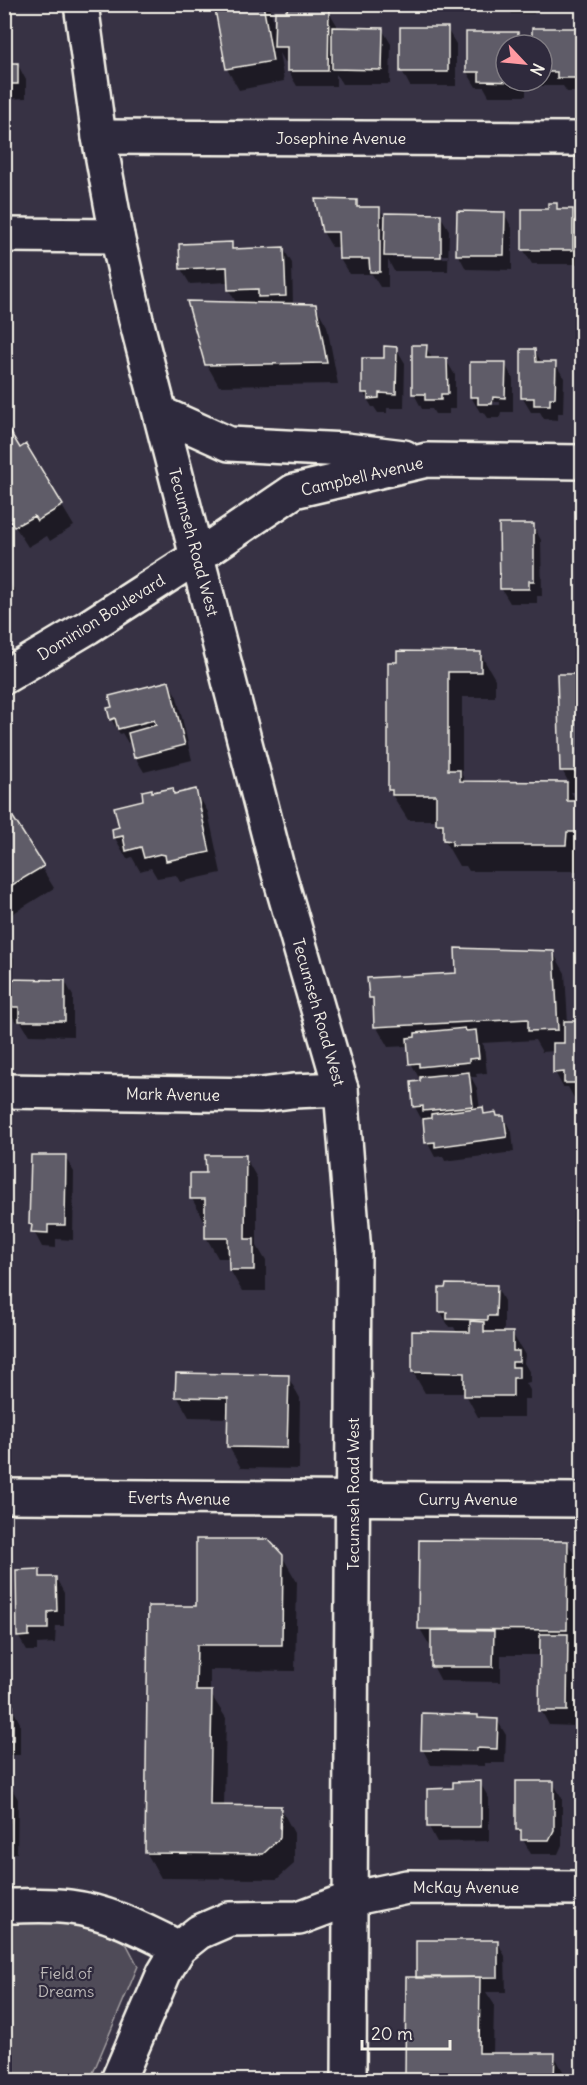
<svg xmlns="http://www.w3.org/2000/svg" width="587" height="2085" font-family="Delius,sans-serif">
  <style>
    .green { fill: #504b59; stroke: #a29ea0; stroke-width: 1.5 }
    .shadow { fill: #0007; fill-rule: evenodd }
    .building { fill: #5f5c67; stroke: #f4f1e8; stroke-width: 1.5 }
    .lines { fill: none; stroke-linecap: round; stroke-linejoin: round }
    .street-casing { stroke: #f4f1e8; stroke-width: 38 }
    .secondary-casing { stroke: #f4f1e8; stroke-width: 38 }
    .street { stroke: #2f2a3d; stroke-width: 33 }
    .secondary { stroke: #2f2a3d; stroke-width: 33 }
    .labels { text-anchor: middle; stroke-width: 4.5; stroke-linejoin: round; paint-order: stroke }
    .street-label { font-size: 16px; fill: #f4f1e8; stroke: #2f2a3d }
    .park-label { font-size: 16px; fill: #bbb7b6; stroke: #2f2a3d }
  </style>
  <rect width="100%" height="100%" fill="#373244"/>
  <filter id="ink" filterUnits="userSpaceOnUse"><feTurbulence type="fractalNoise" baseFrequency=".0167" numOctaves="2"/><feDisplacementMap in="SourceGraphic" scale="12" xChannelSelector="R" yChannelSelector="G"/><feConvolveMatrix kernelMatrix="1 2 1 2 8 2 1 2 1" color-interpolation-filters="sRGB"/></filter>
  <g filter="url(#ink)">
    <path class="green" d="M5 1916 105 1927 127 1945 138 1966 90 2080H5Z"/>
    <path class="shadow" d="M216 4H270L274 27 288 12 290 4H304L307 10H328L337 25V29H382L391 44 390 84H342L336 74V86H297L288 71V62H284L279 53 284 81 239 90 227 69Z
      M496 4H534V14H512L508 7H497Z
      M447 29 456 44V86H410L402 71Z
      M533 30H582V92H567L563 86H542L539 81H542V45H533Z
      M517 33 524 45H506V81H526V96H489L484 87H476L467 72Z
      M4 65H18L26 80V98L4 99Z
      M356 202 360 208 380 209 386 220 440 215 449 230 448 271H394L388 260V287H380L372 274H349L340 259V247H332L323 232ZM392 255H448V258H392Z
      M556 204 560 210H572L581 225V264H532L523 249 549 210Z
      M504 213 512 228V270L466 269 458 254Z
      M231 244 235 250 283 248 292 263 293 305H315L327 326 338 384 219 386 207 365 237 304 229 290V282L190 284 181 269Z
      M580 281H582V322L581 318Z
      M426 347 433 360H446L455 375V409H449V414H435L432 409H422L414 394Z
      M396 348 405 363 404 408H387V413H378L374 407H372L363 392 385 359Z
      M535 351 542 363H555L564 378 563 413H558V420L544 419 540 412H531L522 397Z
      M581 361H582V408L580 404Z
      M505 364 513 379V412H501L500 418H488L484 412H480L471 397ZM480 402H500V405H480Z
      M4 425 20 450 62 506 74 526 50 541 47 536 28 547 4 509Z
      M533 525 541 540 542 596H537V603H510L501 588Z
      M4 573 15 591 7 596 10 602 4 605Z
      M480 653 495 679V697H462V775L466 783H569L562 770 559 676H582V792H571L577 802H582V857H581L580 871H469L466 866H459L444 840V835L437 820H408L389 790 390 664Z
      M169 683 177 697 192 760 144 772 135 757 131 742 128 743 122 733 120 734 111 719Z
      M172 789 176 795 196 791 208 812 221 873 180 882 176 875 157 878 151 868 140 871 132 857 127 859 115 838 113 830 121 828 152 793Z
      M4 806 54 888 4 919Z
      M4 943 14 958V981H65L73 996V1036L29 1035 21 1022H16L7 1007 8 991H4Z
      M553 952 565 973 568 1023H582V1098H574L568 1087H563L555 1072V1051L542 1052 535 1040 482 1043 484 1046 487 1073 476 1074 477 1077H471L477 1088 480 1109H483L486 1115 503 1117 512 1132 514 1152 445 1161 443 1156 435 1157 427 1142 423 1122 415 1107 413 1083 422 1082V1078H419L411 1063 409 1046 388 1047 376 1026 375 1005 370 997Z
      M65 1157 74 1172 73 1240 56 1239V1248L42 1247 30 1224Z
      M245 1157 257 1178V1246L266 1261V1291H242L230 1270V1258H218L206 1237V1220H204L192 1199 207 1174Z
      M496 1286 504 1301V1333H512L525 1355 524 1363 530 1373V1382L526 1383 530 1390V1399H524V1417H478L465 1393H425L413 1372 457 1333 454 1327H449L441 1312Z
      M288 1377 300 1398 299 1469 241 1468 229 1447V1418L189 1417 177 1396Z
      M567 1542 582 1568 581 1655H576L575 1726 549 1725 541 1710V1655H501V1682L441 1681 433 1666V1651L420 1629Z
      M282 1556 297 1582 295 1671 210 1670V1693L226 1718 224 1806 280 1807 294 1833V1864L277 1879 161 1878 146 1852 197 1607Z
      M39 1571 43 1579 56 1578 64 1593V1626H56L55 1643 37 1644V1651H27L18 1636Z
      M4 1606 11 1617 9 1665 4 1664Z
      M4 1708H12L20 1723V1755H4Z
      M477 1716 479 1720H497L506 1735 505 1763H485V1766L431 1765 423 1750Z
      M480 1783 489 1798V1841L437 1842 429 1827 454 1790Z
      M553 1783 562 1798V1845L558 1854H531L517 1829Z
      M4 1784H9L18 1799 17 1853H4Z
      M497 1941 505 1956 506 1992H486L494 2004 493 2054 554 2055 568 2080H406L408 1978H418Z"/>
    <path class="building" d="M214 4H263L273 61 226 69Z
      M288 4H304V8H329L328 71H287V47H274L275 11H287Z
      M332 27 383 28 382 70 332 69Z
      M400 27H448V72H400Z
      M532 28H582V72H578V78H557V72H542V45H532Z
      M466 32H518V45H506V81L518 82 479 81V72H466Z
      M4 63H18V84H4Z
      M315 199 357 200V207H380V272H370L369 259H339L338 232H322Z
      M548 203H557V209H573V250H522V209H548Z
      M457 211 505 212 504 255H456Z
      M385 213 441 214V257L384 256Z
      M232 242V249L284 247 286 296 258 297V289L228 290 227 267 180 269 179 244Z
      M579 279H582V319H579Z
      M187 301 316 304 327 363 205 365Z
      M412 345H427L426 358H447L448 394H441V400H425V394H412Z
      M384 346 397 347 396 394 379 393V398L368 399V393H362V358H384Z
      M521 349H535L536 362H556L555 398H550V405H534V398H521Z
      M579 360H582V405H579Z
      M470 362H506L505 398 493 397 492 404H478V397H470Z
      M5 423 20 448 26 444 63 505 37 521 34 516 14 527 4 511Z
      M499 524H534V581H529V589H500Z
      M397 651 481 652V672H448V770H460V781L567 782V801H582V832H567L566 845H452V841L443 840V824H436V795H392V790H388V662H397Z
      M557 674H582V771H560Z
      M169 681 185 745 134 758 128 733 156 725 154 720 118 729 115 718 110 720 107 708 112 707 109 696Z
      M173 788 174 794 196 789 210 852 166 861 165 855 160 854 144 858 141 847 126 851 123 836 113 838 112 829 119 827 114 807 143 800 142 791 152 789V792Z
      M4 803 44 866 4 890Z
      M4 942H7L6 976H4Z
      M455 948 554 951 558 1030 528 1031V1019L374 1027 373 998H369L367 978 456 973Z
      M6 979 65 980V1021H19V1007H6Z
      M564 1021H582V1083H564V1072L553 1073V1043H564Z
      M465 1028 466 1031 476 1030 479 1058 469 1059V1062L419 1067V1063L409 1064 407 1038 415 1037V1033Z
      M469 1072 473 1106 423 1111V1106L413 1107 411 1082 420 1081V1077Z
      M483 1107 484 1114 496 1112 497 1116H504L507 1137 435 1147V1142L425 1143 423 1119 431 1118V1114Z
      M31 1155H66L65 1225H48V1233L31 1232 32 1225 29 1224Z
      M205 1155H246L245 1239H254V1270H229L228 1238H205V1199H190V1173H206Z
      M446 1284 497 1285 496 1316H488V1320L447 1319V1312H439V1288H445Z
      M470 1321 484 1322V1332H513V1351H519V1362H512V1367H519V1378H513V1396H464V1373L412 1372V1331L470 1332Z
      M176 1373 289 1375 287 1448 227 1447 228 1398 175 1397Z
      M196 1539H268L283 1555 282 1645H197L196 1691H212L210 1805 281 1806 280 1838 263 1854 145 1853 148 1606H196Z
      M419 1540 568 1541 567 1630 418 1629Z
      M40 1569V1577H56L57 1611 48 1612V1629H29V1636L17 1637 16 1570Z
      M431 1630 494 1631 493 1667H431Z
      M540 1634H568L567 1711H539Z
      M4 1706H13V1740H4Z
      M422 1713 478 1715V1718L498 1719 497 1749 477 1748V1751L421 1750Z
      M481 1781V1827H427V1789L453 1788V1782Z
      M516 1781H554V1830L549 1840H521V1830H516Z
      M4 1783H10L9 1839 4 1838Z
      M416 1940H498V1977L416 1978Z
      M406 1977H480L479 2053H555L554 2080H405Z"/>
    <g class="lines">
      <g class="street-casing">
        <path id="street" d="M99 137 582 139
          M4 235 117 236
          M4 1091 261 1095 293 1091 341 1089
          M4 1496 582 1500
          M4 1906C26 1906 49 1904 70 1907 110 1912 144 1931 179 1948
          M118 2080 164 1973 179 1948 199 1932 229 1919 299 1918 350 1899 407 1887 582 1888"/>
      </g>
      <g class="secondary-casing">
        <path id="secondary" d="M81 4 99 137 117 236 136 320 277 867 341 1089 354 1253 349 2080
          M160 413 229 444 346 450 404 457
          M4 677 88 627 198 556 294 491 427 460 582 462"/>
      </g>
      <use href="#street" class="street"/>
      <use href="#secondary" class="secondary"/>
    </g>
  </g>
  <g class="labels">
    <g class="street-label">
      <text x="341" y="144">Josephine Avenue</text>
      <text transform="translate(362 476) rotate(-13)" y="6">Campbell Avenue</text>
      <text transform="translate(194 542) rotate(75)" y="6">Tecumseh Road West</text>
      <text transform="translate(101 617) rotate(-32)" y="6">Dominion Boulevard</text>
      <text transform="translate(319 1012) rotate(74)" y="6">Tecumseh Road West</text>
      <text transform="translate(173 1094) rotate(1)" y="6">Mark Avenue</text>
      <text transform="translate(353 1494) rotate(-90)" y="6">Tecumseh Road West</text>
      <text transform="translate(179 1498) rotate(1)" y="6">Everts Avenue</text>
      <text x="468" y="1505">Curry Avenue</text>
      <text x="466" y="1893">McKay Avenue</text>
    </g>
    <g class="park-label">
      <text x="66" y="1979">Field of<tspan x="66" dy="18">Dreams</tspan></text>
    </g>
  </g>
  <rect width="587" height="2085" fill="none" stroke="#2f2a3d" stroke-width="24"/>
  <rect x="12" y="12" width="563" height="2061" fill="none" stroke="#f4f1e8" stroke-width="2" filter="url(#ink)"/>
  <g transform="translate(524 63) rotate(116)"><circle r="28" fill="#2f2a3d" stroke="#7e7a81" stroke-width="1.5"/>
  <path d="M0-4.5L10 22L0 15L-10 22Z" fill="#ff9aa2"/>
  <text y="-9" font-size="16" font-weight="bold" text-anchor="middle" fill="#f4f1e8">N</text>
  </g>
  <path d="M362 2040v9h88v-9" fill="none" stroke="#f4f1e8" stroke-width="3"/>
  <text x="371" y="2040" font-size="18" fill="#f4f1e8" stroke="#2f2a3d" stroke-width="4.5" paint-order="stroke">20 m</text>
</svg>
